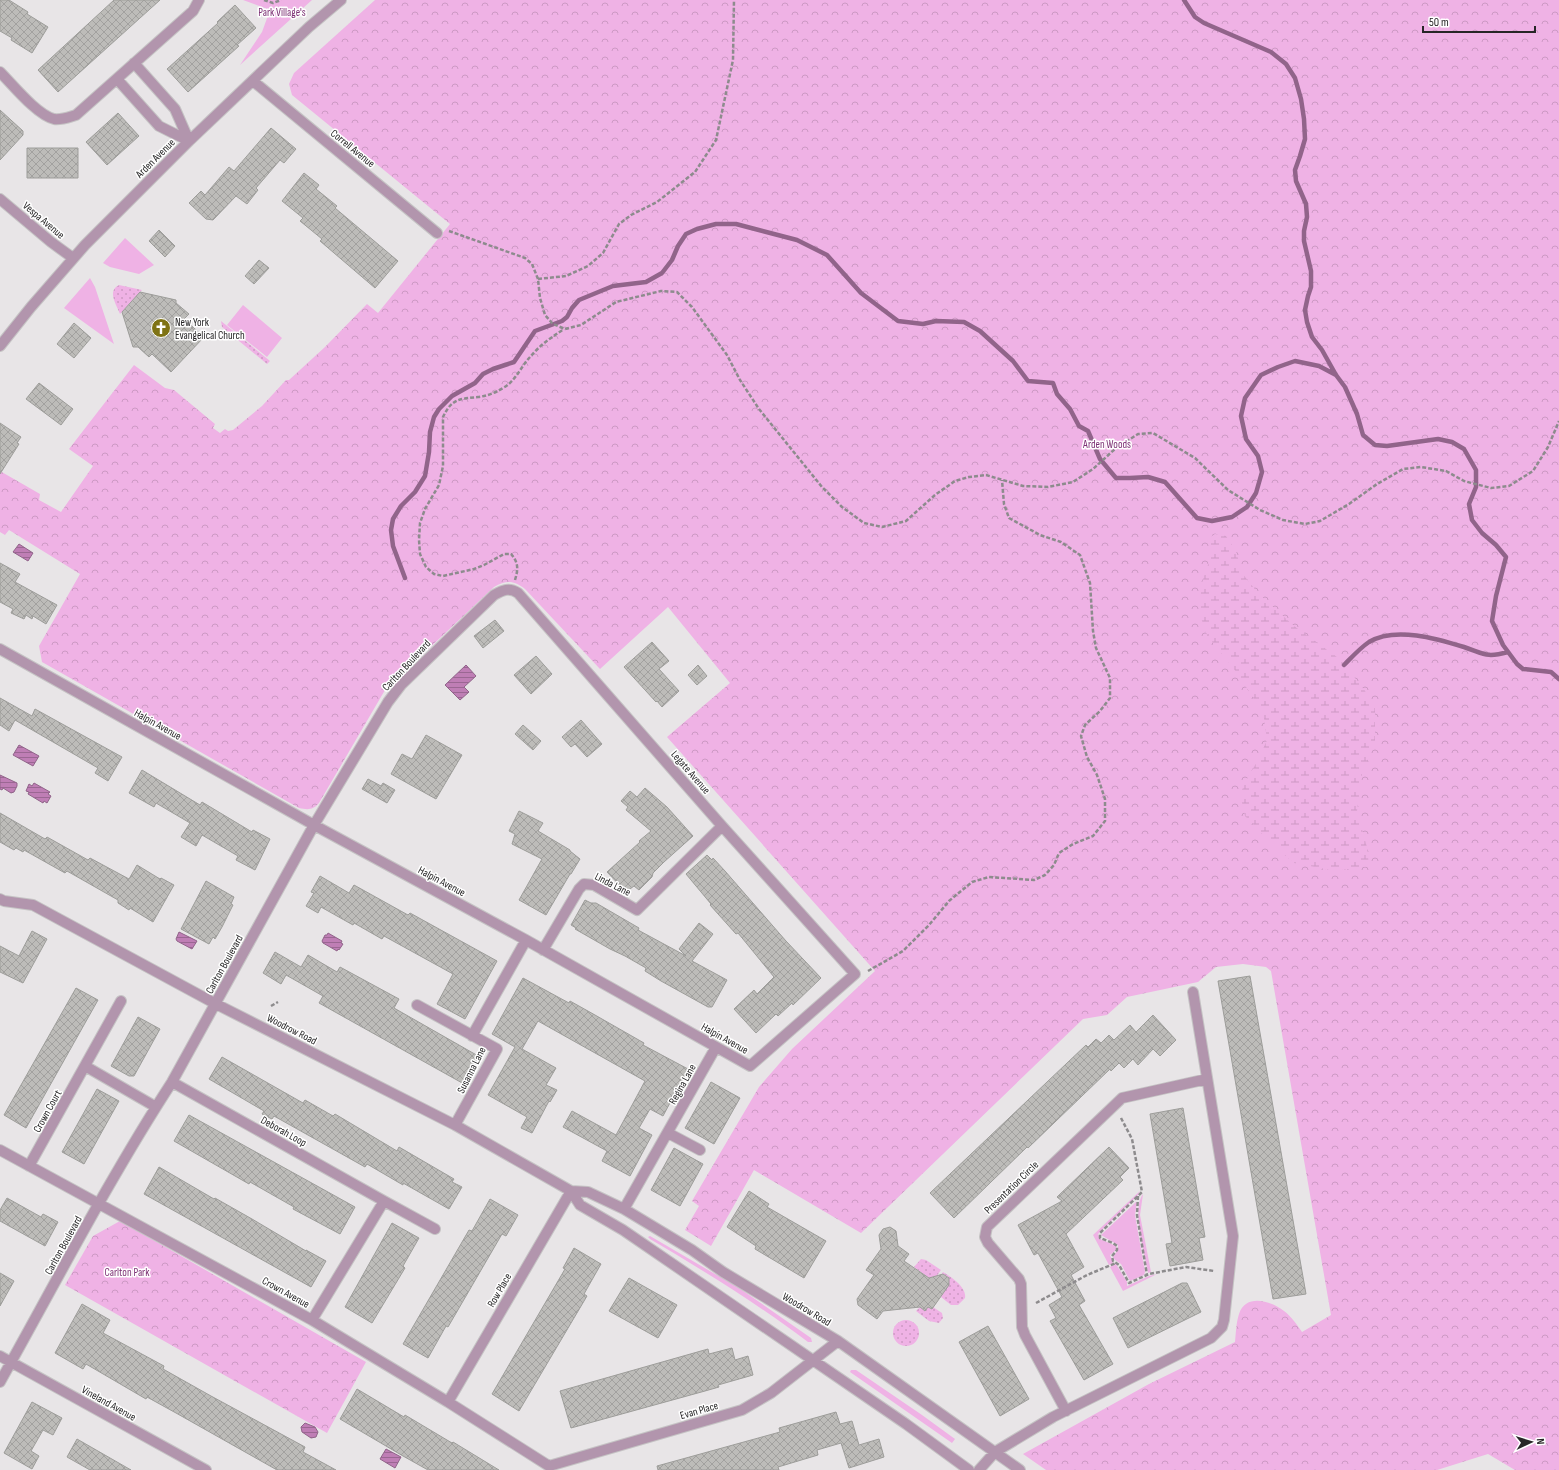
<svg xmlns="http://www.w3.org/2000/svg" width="1559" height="1470" font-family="'Sofia Sans Condensed',sans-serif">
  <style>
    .green { fill: #efb2e5 }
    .forest { fill: url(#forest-crowns) }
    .wetland { fill: url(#wetland-marsh) }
    .garden { fill: url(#garden-dots) }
    .water { fill: url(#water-rules); stroke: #91648a }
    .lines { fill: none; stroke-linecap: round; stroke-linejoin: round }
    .stream { stroke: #91648a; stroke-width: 4.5 }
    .building { fill: url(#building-cross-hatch); stroke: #9d9d9a }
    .minor-casing { stroke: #c5c3c4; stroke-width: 12 }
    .path { stroke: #8d8b8d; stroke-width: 2.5; stroke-dasharray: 4 2; stroke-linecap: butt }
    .minor { stroke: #b295ad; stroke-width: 10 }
    .labels { text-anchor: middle; stroke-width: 3; stroke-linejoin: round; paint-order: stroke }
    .park-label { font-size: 11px; fill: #7c2f74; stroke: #fff }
    .street-label { font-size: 11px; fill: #272627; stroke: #fff }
    .poi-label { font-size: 11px; fill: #272627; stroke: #fff; text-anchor: start }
  </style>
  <defs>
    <pattern id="forest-crowns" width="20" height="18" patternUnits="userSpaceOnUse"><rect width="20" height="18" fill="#efb2e5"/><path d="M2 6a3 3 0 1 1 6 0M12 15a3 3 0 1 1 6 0" fill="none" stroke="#cd99c4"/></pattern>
    <pattern id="wetland-marsh" width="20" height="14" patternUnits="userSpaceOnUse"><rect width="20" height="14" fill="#efb2e5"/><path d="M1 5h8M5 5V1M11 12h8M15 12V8" fill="none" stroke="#cd99c4"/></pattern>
    <pattern id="garden-dots" width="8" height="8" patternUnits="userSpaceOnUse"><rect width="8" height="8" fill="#efb2e5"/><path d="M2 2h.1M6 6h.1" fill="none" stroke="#cd99c4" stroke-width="1.8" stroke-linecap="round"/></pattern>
    <pattern id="water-rules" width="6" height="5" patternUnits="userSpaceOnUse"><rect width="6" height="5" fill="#bf7eb5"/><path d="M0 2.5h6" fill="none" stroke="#9b6793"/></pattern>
    <pattern id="building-cross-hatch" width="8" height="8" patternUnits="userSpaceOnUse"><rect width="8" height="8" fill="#bdbcb9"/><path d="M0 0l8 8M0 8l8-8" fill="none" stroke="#a2a19f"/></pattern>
  </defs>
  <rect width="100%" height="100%" fill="#e8e5e7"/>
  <path class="green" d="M243 0H312L240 65 262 32 270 10Z
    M125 238 154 265 139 274 110 267 103 263Z
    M90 278 95 287 114 344 64 308Z
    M243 305 282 338 267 357 227 325Z
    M1140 1191 1138 1195 1098 1234 1100 1239 1116 1246V1250L1110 1255 1113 1263 1109 1265 1093 1235Z
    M1143 1194 1140 1215 1151 1272 1148 1273C1145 1254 1131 1210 1143 1194Z
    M1136 1202H1137L1135 1215 1145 1272 1144 1275 1130 1281 1121 1264 1115 1260 1113 1257 1118 1250V1245L1101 1235Z
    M650 1236 739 1288 811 1338 812 1342H808C758 1304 704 1271 650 1239L648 1237Z
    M1116 1264 1127 1282V1286L1149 1276 1157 1274 1123 1291 1110 1267Z
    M851 1370H856L922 1415 955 1439 952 1443 850 1372Z"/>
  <path class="forest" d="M375 0H1559V1470H1515L1488 1454 1437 1470H1046L1023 1454 1149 1384 1235 1342C1236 1333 1236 1323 1239 1314 1246 1293 1271 1301 1284 1311 1291 1316 1297 1325 1302 1332L1331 1315 1271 971 1266 967 1243 964 1216 967 1198 982 1127 997 1107 1015 1083 1019 861 1233 754 1170 711 1246 685 1230 699 1206 692 1201 759 1087 792 1049 875 971 667 737 730 683 668 607 600 669 525 589C514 580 506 580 494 587L385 690 319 803C313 810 308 810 299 808L42 662 39 646 80 574 9 530 5 535 0 532V471L40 494 39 500 61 512 93 466 69 449 134 365 165 388 174 390 215 424 213 428 220 433 225 429 228 431 233 430 262 406 286 380H289L325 347 367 304 378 313 450 224 292 95 289 84 294 73Z
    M120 1221 366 1362 327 1433 65 1285 93 1236Z"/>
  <path class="wetland" d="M1215 534 1226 536 1236 551 1242 573 1257 592 1294 626 1341 660 1375 704V741L1362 774 1357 811 1367 847 1369 866 1335 871 1294 863 1273 845 1245 816 1240 794 1248 777 1258 760 1267 740 1264 718 1252 696 1234 669 1207 635 1201 618 1200 597 1203 579 1209 562V538Z"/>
  <path class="garden" d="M119 285 142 290 120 314C116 304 107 291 119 285Z
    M221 321 270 361 267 364 222 327Z
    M921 1259 926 1260 941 1270 933 1281 914 1267Z
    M943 1272C951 1277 967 1287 965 1298L958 1305H951L941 1297 949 1278 943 1274 941 1275Z
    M920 1307H928L932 1309 933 1307 942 1313 943 1318 939 1323 929 1321 916 1311Z
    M893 1333a13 13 0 1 1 26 0a13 13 0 1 1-26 0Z"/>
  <path class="water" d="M19 544 33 553 28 561 13 552Z
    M466 665 476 676 464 687 469 692 460 700 445 685Z
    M19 745 39 756 33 766 13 755Z
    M0 775 17 783V786L14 792 11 793 3 788 2 790 0 789Z
    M34 783 50 792 48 794 51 796 47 803 44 801 43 803 28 794 29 792 26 791 29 784 32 786Z
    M179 932 197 941 192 949 177 941 176 939Z
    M328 933 342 941 341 943 343 944 339 950 338 949 337 951 323 943 322 941 325 935H327Z
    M305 1423 315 1427 318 1432 316 1437 311 1438 302 1432 301 1427Z
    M386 1449 401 1457 395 1468 380 1459Z"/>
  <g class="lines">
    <path class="stream" d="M1184 0 1195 17 1204 23 1271 52 1286 64 1295 78 1301 99 1304 119 1305 139 1300 156 1295 170 1296 181 1306 204 1307 217 1304 231V241L1311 271V287L1308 296 1305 310 1307 322 1312 337 1322 350 1336 375 1345 387 1357 414 1363 435 1375 445 1387 446 1438 439 1452 442 1464 449 1476 470V487L1469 504 1472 520 1482 533 1496 545 1506 557 1496 596 1492 621 1503 645 1517 664 1523 669 1551 672 1559 679
      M405 578 393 546 391 530 393 519 401 506 415 492 425 476 429 452 430 432 434 417 439 409 452 396 475 383 483 374 493 369 514 362 535 331 562 321 567 317 572 308 579 300 613 286 646 282 662 273 672 260 678 246 686 234 697 229 716 224H736L797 240 827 255 861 293 898 321 923 324 936 321 964 322 980 331 1013 361 1028 381 1053 383 1057 394 1070 409 1079 426 1088 431 1100 459 1116 478H1130L1148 477 1165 482 1197 518 1212 521 1232 517 1247 507 1256 493 1262 472 1258 456 1246 439 1241 416 1245 398 1261 375 1278 367 1295 361 1319 366 1336 375
      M1344 665C1352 657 1360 648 1369 642 1395 626 1438 639 1464 647 1485 654 1486 658 1508 652"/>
  </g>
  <path class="building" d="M0 0H9L28 12 27 14 48 27 32 53 11 40 12 38 0 31Z
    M114 0H160L58 92 38 70Z
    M235 5 256 28 237 45 239 46 188 92 167 69 218 23 217 22Z
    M0 110 23 131V135L0 160Z
    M118 113 139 136 107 165 86 142Z
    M271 128 296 149 284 163 280 160 256 188 258 190 247 204 236 196 213 220 206 219 189 203 201 191 205 195 229 167 234 171Z
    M27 148H78V178H27Z
    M304 173 319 185 316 189 337 206 335 208 398 261 375 288 320 241 322 239 300 221 303 218 282 201Z
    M159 230 175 246 165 257 149 241Z
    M259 260 269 268 254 284 245 276Z
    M140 292 176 300V303L189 314 184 319 204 337 171 372 152 354 149 357 138 347H133L122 312Z
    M74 323 91 338 74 358 57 344Z
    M39 383 73 409 61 425 26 399Z
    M0 423 21 437 17 443 19 444 0 474Z
    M0 563 20 574 15 582 57 605 46 624 33 616 32 619 26 615 24 619 11 613 13 609 0 602Z
    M495 620 504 631 483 648 474 636Z
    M652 642 669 661 659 669 679 691 662 707 657 701 656 702 624 667Z
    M536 656 552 674 531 694 514 675Z
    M698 665 707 676 697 685 688 675Z
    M0 698 32 716 35 709 122 757 108 781 95 773 98 768 15 720 9 731 0 725Z
    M581 720 602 744 587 757 575 744 571 747 562 737Z
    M523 725 541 741 533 750 515 734Z
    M426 735 462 755 436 799 391 774 402 754 412 759Z
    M142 770 200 805 202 802 252 832 253 830 270 839 255 870 236 860 238 856 202 835 196 846 181 837 190 823 156 803 154 807 129 793Z
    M368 779 381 786 383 783 395 790 387 803 362 789Z
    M645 788 667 807 693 836 664 862 653 873 652 877 639 890 634 886 626 892 607 872 640 842 639 841 651 831 626 810 628 807 621 801 630 791 637 797Z
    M519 811 543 823 538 831 570 850V851L580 859 571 874H570L546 915 519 900 542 859 512 844 515 834 509 831Z
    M0 813 45 839 47 837 88 860 90 858 129 879 137 865 160 879 161 878 174 885 153 922 130 908 129 910 118 903V900L67 871 65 873 24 850 23 852 16 848 14 850 0 842Z
    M707 855 712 860 713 858 725 871 786 941 821 978 793 1005 792 1003 778 1016 776 1014 756 1033 734 1009 754 990 757 994 774 977 738 933 736 934 710 905 711 904 686 874Z
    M320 876 349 893 354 885 408 915 410 913 497 961 465 1019 437 1004 453 974 384 936 382 939 354 923 353 925 321 907 318 913 306 906 314 893 311 892Z
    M206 881 234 897 231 904 233 905 222 927 215 939 213 937 209 944 181 929Z
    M585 900 591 903H596L639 928 638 930 686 956 679 949 699 923 713 934 692 961 727 980 712 1007H708L661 981 645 971 646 968 625 956 610 949 575 929 576 928 571 925Z
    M32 931 47 939 23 983 0 972V946L19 956Z
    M275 952 301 967 308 955 337 972 340 967 399 999 394 1008 480 1057 464 1084 319 1003 323 996 286 975 281 984 263 973Z
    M1250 976 1306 1294 1273 1299 1218 981Z
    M523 978 569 1003 570 1001 595 1015 644 1043 643 1045 688 1069 663 1116 650 1109 639 1128 652 1135 630 1176 602 1161 607 1151 563 1127 572 1111 616 1135 645 1081 538 1021 522 1049 556 1068 546 1085 557 1090 550 1102 549 1101 532 1133 521 1128 527 1117 488 1095 515 1047 492 1034Z
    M76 988 98 1000 26 1128 4 1115Z
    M1153 1015 1176 1040 1160 1056 1153 1049 1138 1065 1133 1059 1124 1068 1119 1063 1111 1071 1110 1069 1028 1148 1027 1147 954 1218 930 1193 1086 1045 1088 1047 1096 1039 1101 1043 1109 1035 1114 1040 1130 1025 1136 1032Z
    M138 1017 160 1029 134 1076H129L111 1066Z
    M222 1057 303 1103 305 1100 333 1116 335 1114 397 1151 399 1147 454 1179 452 1182 462 1187 449 1209 403 1183V1185L367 1164 365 1167 274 1116 272 1119 262 1114 264 1111 209 1079Z
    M711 1082 740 1098 714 1144 685 1128Z
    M97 1089 119 1101 84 1164 62 1152Z
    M1183 1108 1205 1237 1199 1238 1203 1260 1170 1266 1166 1244 1172 1243 1150 1114Z
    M189 1115 355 1207 340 1234 293 1209 294 1207 250 1182 249 1184 174 1141Z
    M1109 1147 1129 1168 1120 1177 1123 1180 1066 1234 1084 1267 1071 1275 1085 1301 1079 1305 1113 1364 1084 1380 1050 1321 1056 1318 1049 1305 1062 1297 1038 1253 1034 1255 1018 1225 1062 1201 1057 1197Z
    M674 1148 703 1164 680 1206 651 1190Z
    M159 1167 214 1199 215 1198 252 1219 306 1251V1250L326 1261 311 1287 144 1194Z
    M749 1191 769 1204 767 1207 826 1241 804 1278 755 1249 756 1246 727 1227Z
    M7 1198 41 1217 43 1214 58 1222 45 1246 0 1221V1210Z
    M490 1199 518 1215 506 1236 502 1234 448 1327 446 1326 428 1358 403 1344 469 1230 472 1231Z
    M392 1223 419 1238 403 1266 405 1268 372 1323 345 1307Z
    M890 1227 896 1231 898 1246 909 1254 904 1261 929 1278 943 1274 949 1278V1285L932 1309 928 1307 925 1311 920 1307 883 1311 877 1319 858 1305 857 1299 874 1275 866 1270 881 1249 879 1235 883 1229Z
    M574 1248 601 1264 584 1294 587 1296 519 1411 492 1394 565 1269 563 1268Z
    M0 1273 14 1281 0 1306Z
    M629 1278 677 1305 658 1338 609 1311Z
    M1182 1283H1187L1201 1312 1128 1348 1113 1318Z
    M82 1304 110 1320 103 1333 164 1366 163 1369 211 1396 305 1447 303 1452 336 1470H277L176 1413 147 1397 146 1399 86 1364 83 1369 55 1353Z
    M988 1326 1029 1399 1000 1416 959 1342Z
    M732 1348 735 1360 748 1356 753 1375 718 1385 719 1387 705 1391 571 1428 560 1391 708 1349 709 1354Z
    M357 1389 404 1417 405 1415 452 1443 453 1442 499 1470H428L403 1456 340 1419Z
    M32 1402 62 1418 53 1435 43 1430 31 1451 39 1456 32 1469 4 1453Z
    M836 1412 840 1424 852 1421 859 1445 879 1439 884 1457 849 1468 841 1443 817 1450 818 1455 778 1467 779 1470H658L657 1466 780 1432 779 1428Z
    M77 1439 131 1470H90L67 1457Z"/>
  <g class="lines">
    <g class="minor-casing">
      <path id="minor" d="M134 63 175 109 189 141
        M0 72C13 85 37 115 54 119 62 120 69 117 76 115L193 11 199 0
        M117 79 159 126 189 141
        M253 81 437 233
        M0 199 51 242 73 258
        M0 346 31 307 85 245 189 141 309 27 341 0
        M0 649 314 825 526 940 750 1066 855 974 722 826 518 593C509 587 503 590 494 595L401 685 388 702 314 825 172 1082C109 1179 56 1282 0 1382
        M0 899 4 901 33 905 216 1004 455 1125 571 1191 580 1205 623 1230 906 1424 969 1470
        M543 950 579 889 584 884 594 885 637 910 722 826
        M417 1005 497 1049 455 1125
        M472 1036 526 940
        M85 1066 156 1107
        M172 1082 384 1201 435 1229
        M668 1133 700 1150
        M0 1150 312 1320 448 1402 549 1466 551 1470
        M29 1166 121 1001
        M571 1191 588 1192 624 1209 692 1250 723 1272 838 1341 1020 1470
        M624 1209 716 1047
        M312 1320 384 1201
        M0 1356 206 1470
        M448 1402 571 1191
        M1066 1411 1025 1335 1022 1327 1021 1284 1019 1279 988 1243 985 1237 987 1227 1122 1098 1207 1079
        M549 1466 742 1410 771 1393 838 1341
        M979 1470 995 1452 1053 1417 1211 1338 1222 1327 1224 1320 1233 1236 1193 992"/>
    </g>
    <path class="path" d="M264 0 273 3 281 0
      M449 231 525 258 532 264 538 279 540 298 545 315 553 324 565 329 581 325 616 302 661 291 677 292 692 307 727 355 740 380 759 409 822 487 842 507 864 523 882 527 906 521 935 495 955 481 969 477 986 475 1023 486 1048 487 1073 482 1093 469 1116 448 1138 434 1153 433 1195 458 1228 490 1260 510 1283 520 1305 524 1320 521 1349 504 1377 484 1403 469 1421 467 1446 471 1464 481 1491 488 1509 486 1533 471 1548 447 1559 421
      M538 279 566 276 588 266 603 253 619 224 631 215 657 202 695 172 716 140 733 60 734 0
      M515 580C518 570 519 563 511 554H504L484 565 474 569 443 576 434 574 426 567 420 554 419 540 420 523 425 509 439 485 443 466V417C452 398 460 399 478 397 487 396 495 393 503 388 516 381 521 366 531 356 540 345 552 337 564 329
      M868 971 903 951 929 925 949 901 972 882 989 877 1034 880 1045 875 1054 865 1059 853 1073 844 1093 836 1105 821V799L1097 775 1087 757 1081 736 1085 725 1100 711 1110 698V678L1096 648 1093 631 1090 583 1080 555 1061 542 1040 535 1009 518 1004 504 1002 480
      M271 1006 278 1002
      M1121 1118 1132 1139 1142 1192 1100 1233V1238L1113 1243 1117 1246V1250L1112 1256 1113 1261 1119 1265 1129 1283 1149 1274 1186 1267 1214 1271
      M1138 1196 1137 1215 1147 1275
      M1036 1303 1087 1275 1116 1263"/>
    <use href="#minor" class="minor"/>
  </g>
  <defs>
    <g id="church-disc" transform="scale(1)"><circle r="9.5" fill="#7f7315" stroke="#fff"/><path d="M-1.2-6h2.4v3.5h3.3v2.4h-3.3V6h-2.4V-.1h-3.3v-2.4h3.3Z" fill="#fff"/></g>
  </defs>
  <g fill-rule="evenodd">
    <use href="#church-disc" x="161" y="328"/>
  </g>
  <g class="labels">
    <g class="park-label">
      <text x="282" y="16">Park Village's</text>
      <text x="1107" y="448">Arden Woods</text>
      <text x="127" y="1276">Carlton Park</text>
    </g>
    <g class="street-label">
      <text transform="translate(353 148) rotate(39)" y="4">Correll Avenue</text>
      <text transform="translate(155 158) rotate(-45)" y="4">Arden Avenue</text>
      <text transform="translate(44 220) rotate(40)" y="4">Vespa Avenue</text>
      <text transform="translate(406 665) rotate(-47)" y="4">Carlton Boulevard</text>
      <text transform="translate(158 724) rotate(29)" y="4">Halpin Avenue</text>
      <text transform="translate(691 772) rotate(49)" y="4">Legate Avenue</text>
      <text transform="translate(442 881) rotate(28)" y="4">Halpin Avenue</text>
      <text transform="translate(613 884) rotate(27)" y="4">Linda Lane</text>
      <text transform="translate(224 964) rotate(-61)" y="4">Carlton Boulevard</text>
      <text transform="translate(292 1029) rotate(27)" y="4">Woodrow Road</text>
      <text transform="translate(725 1038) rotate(29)" y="4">Halpin Avenue</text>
      <text transform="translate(471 1070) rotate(-63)" y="4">Susanna Lane</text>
      <text transform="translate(682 1084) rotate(-61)" y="4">Regina Lane</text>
      <text transform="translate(47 1111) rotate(-61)" y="4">Crown Court</text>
      <text transform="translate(284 1131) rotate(29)" y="4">Deborah Loop</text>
      <text transform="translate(1011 1187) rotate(-44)" y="4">Presentation Circle</text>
      <text transform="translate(63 1245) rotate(-61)" y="4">Carlton Boulevard</text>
      <text transform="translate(499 1290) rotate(-60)" y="4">Row Place</text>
      <text transform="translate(286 1292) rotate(29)" y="4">Crown Avenue</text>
      <text transform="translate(807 1309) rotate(31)" y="4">Woodrow Road</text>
      <text transform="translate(109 1403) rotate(29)" y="4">Vineland Avenue</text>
      <text transform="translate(699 1410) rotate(-16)" y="4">Evan Place</text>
    </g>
    <g class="poi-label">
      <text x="175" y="326">New York<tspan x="175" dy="13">Evangelical Church</tspan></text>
    </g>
  </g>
  <g transform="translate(1531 1442) rotate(86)" stroke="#ffffff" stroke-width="3" paint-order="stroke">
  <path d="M0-3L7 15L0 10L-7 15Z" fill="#272627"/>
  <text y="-6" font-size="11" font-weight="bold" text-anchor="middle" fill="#272627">N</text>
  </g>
  <path d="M1423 26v6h112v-6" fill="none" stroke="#272627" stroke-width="2"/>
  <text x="1429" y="26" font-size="12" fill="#272627" stroke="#ffffff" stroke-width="3" paint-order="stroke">50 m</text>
</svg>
